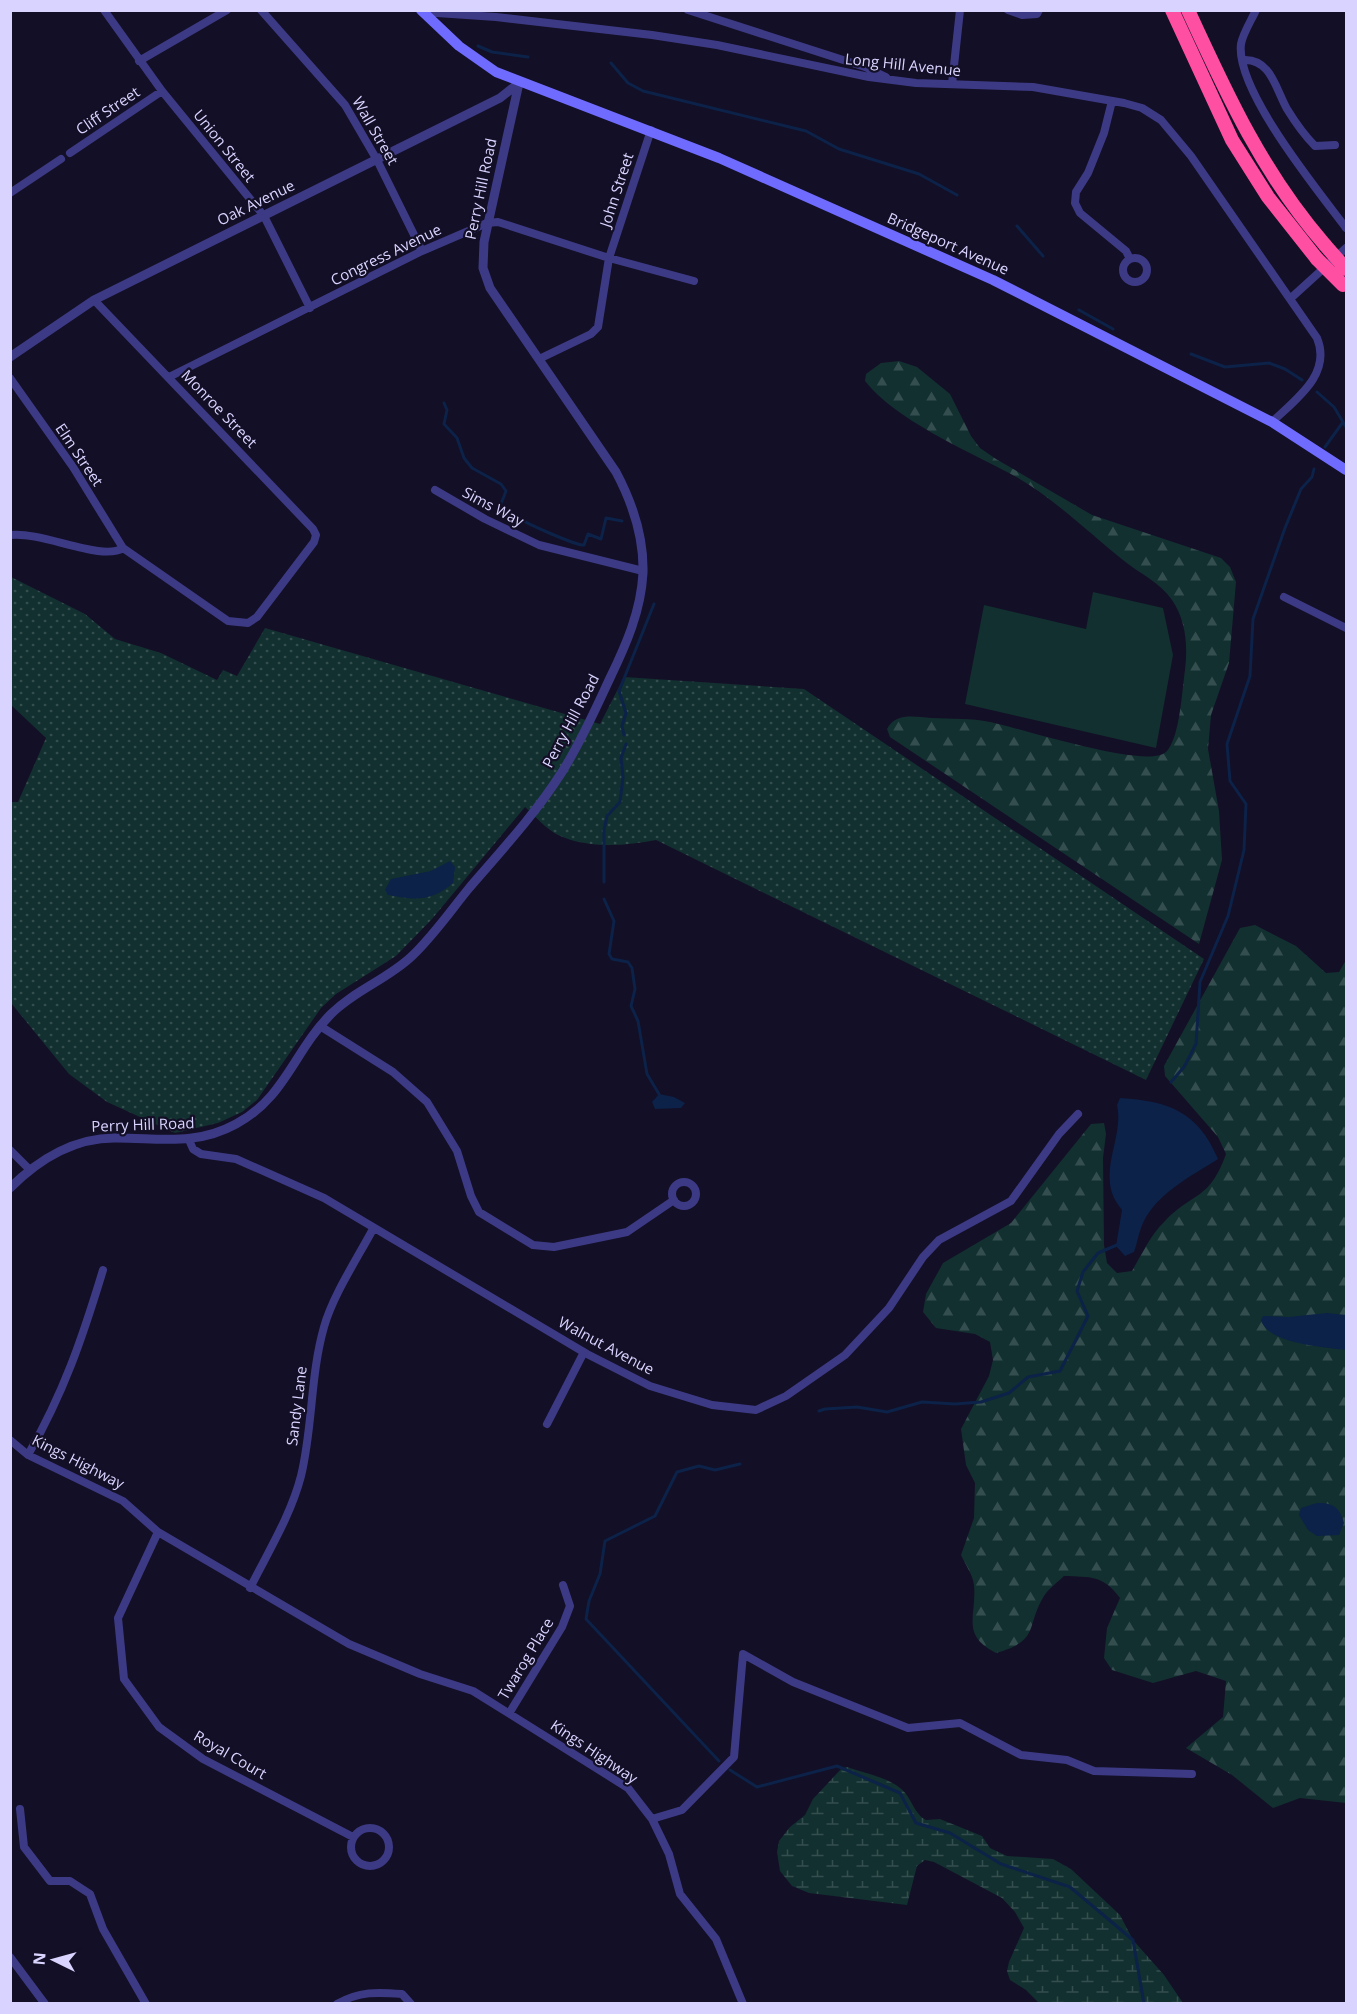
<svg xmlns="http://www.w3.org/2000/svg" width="1357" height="2014" font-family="'Open Sans',sans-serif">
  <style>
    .grass { fill: url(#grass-dots) }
    .forest { fill: url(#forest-firs) }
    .wetland { fill: url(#wetland-marsh) }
    .garden { fill: #12302f }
    .water { fill: #0c2248 }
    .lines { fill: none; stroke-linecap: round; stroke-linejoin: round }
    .stream { stroke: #0c2248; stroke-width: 3 }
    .minor { stroke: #3d3a85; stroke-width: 8 }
    .tertiary { stroke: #3d3a85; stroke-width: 9 }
    .secondary { stroke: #6f6bff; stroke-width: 10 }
    .motorway { stroke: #ff4fa3; stroke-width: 14 }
    .motorway-bridge { stroke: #ff4fa3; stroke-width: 14 }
    .labels { text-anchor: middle; stroke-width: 4.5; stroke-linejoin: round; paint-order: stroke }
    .street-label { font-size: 15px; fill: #d9d4ff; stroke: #130f26 }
  </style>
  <defs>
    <pattern id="grass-dots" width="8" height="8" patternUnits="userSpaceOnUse" patternTransform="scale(1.5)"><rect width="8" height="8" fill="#12302f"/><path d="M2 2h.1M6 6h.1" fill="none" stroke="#344d4e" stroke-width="1.8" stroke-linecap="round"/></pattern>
    <pattern id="forest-firs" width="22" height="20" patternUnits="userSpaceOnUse" patternTransform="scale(1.5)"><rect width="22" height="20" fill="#12302f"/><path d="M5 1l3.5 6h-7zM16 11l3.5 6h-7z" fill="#344d4e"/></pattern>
    <pattern id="wetland-marsh" width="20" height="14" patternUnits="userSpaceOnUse" patternTransform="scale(1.5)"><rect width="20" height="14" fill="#12302f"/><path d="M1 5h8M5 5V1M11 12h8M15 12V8" fill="none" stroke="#344d4e"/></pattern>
  </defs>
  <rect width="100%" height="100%" fill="#130f26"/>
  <path class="grass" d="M11 577 85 614 115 639 161 653 217 680 223 670 237 676 265 628 600 724 624 677 804 689 1204 959 1146 1080 656 840C625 846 588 849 558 835 546 829 535 816 525 807L432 919 396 956 336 994 321 1008 257 1100 242 1112 218 1123 175 1133 107 1102 69 1074 11 1003V802H18L46 738 11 705Z"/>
  <path class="forest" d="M899 361 917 367 950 394 971 436 980 448 996 459 1092 515 1221 558 1230 567 1236 582 1229 663 1211 715 1208 749 1219 811 1222 860 1199 944 890 737 887 729C896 712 915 717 931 718 951 719 971 718 990 722 1020 728 1147 770 1166 752 1180 739 1182 690 1185 670 1188 646 1186 620 1172 600 1160 582 1140 574 1123 560 1088 532 1048 493 1009 473 964 449 896 420 865 381L866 374 881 363Z
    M1255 925 1296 946 1326 973 1339 972 1346 960V1803L1300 1798 1273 1808 1232 1775 1186 1748 1223 1717 1226 1681 1196 1671 1153 1683 1112 1670 1104 1658 1107 1628 1120 1598C1103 1575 1091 1577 1064 1576 1058 1582 1048 1589 1044 1596 1025 1627 1041 1640 996 1653 960 1635 977 1616 974 1585 973 1575 965 1564 961 1555L974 1518 975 1483 966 1465 961 1429 989 1376 993 1360 990 1342 975 1334 936 1328 923 1312 926 1294 943 1263 1011 1223 1091 1124 1104 1123 1106 1134 1103 1158 1104 1245 1107 1263 1117 1273 1132 1271C1142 1254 1151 1234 1165 1221 1194 1191 1209 1201 1226 1154L1218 1137 1165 1076 1164 1066 1240 928Z"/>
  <path class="wetland" d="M847 1767C863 1773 887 1777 900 1788 912 1797 913 1813 926 1820L940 1819 982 1836 990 1848 1007 1856 1053 1859 1071 1869 1120 1915 1133 1940 1164 1975 1183 2003H1039L1026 1990 1010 1980 1007 1971 1009 1962 1024 1928 1015 1912 1002 1898 934 1862 925 1860 917 1866 907 1905 809 1893 792 1886 780 1871 777 1852 779 1841 790 1827 805 1815 813 1799 842 1768Z"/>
  <path class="garden" d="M1093 592 1163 608 1173 655 1156 748 965 704 984 605 1086 629Z"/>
  <path class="water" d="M450 861 455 867 453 883C431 902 415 900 388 895L385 890 391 879 431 871Z
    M659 1094 674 1097 685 1103 681 1108 655 1109 652 1102Z
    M1120 1098C1168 1101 1198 1111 1218 1159 1190 1177 1153 1195 1141 1228 1138 1236 1137 1244 1134 1252L1125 1256 1116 1246 1122 1210C1119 1206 1116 1202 1114 1198 1100 1168 1124 1135 1117 1105Z
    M1327 1313 1346 1315V1350C1325 1347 1268 1344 1261 1320L1263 1316 1289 1317Z
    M1317 1503C1333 1502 1340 1508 1344 1523L1339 1535 1317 1536 1308 1530 1299 1515 1301 1508Z"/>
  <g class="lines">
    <path class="stream" d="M478 46 492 52 528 57
      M611 63 628 83 643 91 806 131 839 149 919 174 957 195
      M1017 226 1043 256
      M1079 310 1113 329
      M1191 354 1225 367 1269 363 1285 369 1302 380
      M1317 392 1334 407 1346 427
      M444 403 447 410 444 424 457 438 464 458 472 468 501 484 506 491 499 509 502 516 518 517C522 522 577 546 584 545L588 534 601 539 606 518 622 521
      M1325 447 1343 422
      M624 735 622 726 626 713 619 691 654 604
      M604 882V830L607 816 620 802 623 777 621 758 626 744
      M604 899 614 921 609 954 612 959 628 962 632 968 635 989 631 1006 638 1021 647 1074 659 1094
      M1171 1082 1184 1067 1196 1044 1200 982 1228 916 1244 850 1246 804 1230 781 1227 744 1250 676 1253 619 1285 528 1301 489 1312 477 1314 469
      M819 1411 825 1409 857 1407 887 1412 922 1402 955 1404 981 1402 1009 1393 1028 1377 1060 1371 1088 1316 1077 1291 1083 1272 1098 1253 1117 1245
      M719 1761 586 1619 589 1601 600 1574 605 1541 655 1516 677 1472 699 1466 715 1470 740 1464
      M730 1770 757 1787 837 1766 900 1793 916 1823 950 1833 1001 1864 1070 1887 1133 1940 1144 2004"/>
    <path class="minor" d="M104 10 162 91 264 216 310 308
      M261 10 345 105 377 160 422 251
      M688 10 865 67 886 77
      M1008 10 1022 15 1037 14 1039 10
      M1256 10C1251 21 1243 33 1241 44 1235 90 1319 192 1346 228
      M422 12 496 17 652 35 717 45 869 77 916 83 1033 87 1124 103 1142 108 1161 120 1191 156 1317 338C1332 374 1296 399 1272 422
      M1243 60C1271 58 1276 90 1287 109 1295 122 1304 135 1315 146L1335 145
      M139 61 227 10
      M952 84 960 10
      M1112 101 1104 133 1088 173 1076 192 1075 203 1080 213 1126 251 1130 259
      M70 153 162 91
      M10 193 61 159
      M1123 270a12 12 0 1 1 24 0a12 12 0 1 1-24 0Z
      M1291 298 1346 248
      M539 359 591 334 598 327 609 258 651 130
      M169 377 422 251 487 223 498 222 609 258 694 281
      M10 378 73 467 123 548 228 621 248 623 257 617 314 542 316 535 313 529 94 300
      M435 490 485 519 539 545 643 571
      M10 535C42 531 102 562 123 548
      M1284 597 1346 628
      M320 1026 393 1072 427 1102 457 1151 471 1196 479 1212 533 1245 554 1247 627 1232 674 1200
      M189 1140 193 1149 201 1154 236 1159 324 1198 587 1354 650 1386 712 1405 756 1410 786 1396 845 1355 889 1308 923 1257 939 1240 1011 1201 1059 1134 1078 1114
      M10 1150 30 1170
      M672 1194a12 12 0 1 1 24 0a12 12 0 1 1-24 0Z
      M547 1424 584 1352
      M10 1440 28 1455 123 1501 158 1532 349 1644 420 1674 473 1691 628 1788 652 1819 669 1854 680 1894 716 1939 743 2004
      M28 1455C64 1392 82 1339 103 1270
      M158 1532 118 1618 124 1679 159 1727 203 1759 353 1837
      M250 1588C268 1552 291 1515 301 1476 313 1427 310 1376 324 1327 333 1295 357 1259 373 1229
      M510 1712 562 1627 570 1606 563 1585
      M20 1809 24 1847 50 1881H70L90 1894 103 1929 146 2004
      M652 1819 682 1810 734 1757 743 1654 793 1682 908 1728 960 1723 1021 1755 1067 1760 1094 1771 1192 1774
      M351 1847a19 19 0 1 1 38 0a19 19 0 1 1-38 0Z
      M10 1957 45 2004
      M337 2004C359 1991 378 1992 402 1994L411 2004"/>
    <path class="tertiary" d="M10 357 94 300 500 98 519 83
      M10 1188C39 1159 76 1137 117 1138 160 1138 196 1146 236 1124 285 1098 294 1051 331 1014 355 990 388 979 412 956 434 935 451 910 470 887 502 850 536 813 562 772 581 742 595 710 610 678 626 645 641 611 643 573 644 537 633 504 616 472L490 288 483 268 484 242 519 83"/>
    <path class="secondary" d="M421 10 459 46 496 72 719 158 993 280 1272 422 1346 470"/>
    <path class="motorway" d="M1172 10 1232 140 1268 197 1317 259
      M1188 10C1227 95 1263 174 1325 245"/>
    <path class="motorway-bridge" d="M1325 245 1346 269
      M1317 259 1343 285"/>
  </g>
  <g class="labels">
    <g class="street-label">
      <text transform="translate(903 65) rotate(6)" y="5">Long Hill Avenue</text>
      <text transform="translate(108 111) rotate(-34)" y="5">Cliff Street</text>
      <text transform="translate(375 131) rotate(60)" y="5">Wall Street</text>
      <text transform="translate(224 146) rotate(51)" y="5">Union Street</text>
      <text transform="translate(481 189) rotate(-78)" y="5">Perry Hill Road</text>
      <text transform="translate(617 190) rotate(-72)" y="5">John Street</text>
      <text transform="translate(256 203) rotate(-26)" y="5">Oak Avenue</text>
      <text transform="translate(948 244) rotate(24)" y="5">Bridgeport Avenue</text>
      <text transform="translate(386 255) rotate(-26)" y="5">Congress Avenue</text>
      <text transform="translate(219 409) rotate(46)" y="5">Monroe Street</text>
      <text transform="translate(79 455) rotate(56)" y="5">Elm Street</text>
      <text transform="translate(493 507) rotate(28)" y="5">Sims Way</text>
      <text transform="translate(571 721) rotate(-62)" y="5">Perry Hill Road</text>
      <text transform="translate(143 1125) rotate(-2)" y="5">Perry Hill Road</text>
      <text transform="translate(606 1346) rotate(28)" y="5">Walnut Avenue</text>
      <text transform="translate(297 1406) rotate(-83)" y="5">Sandy Lane</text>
      <text transform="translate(78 1462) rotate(27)" y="5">Kings Highway</text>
      <text transform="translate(526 1659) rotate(-59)" y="5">Twarog Place</text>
      <text transform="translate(594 1752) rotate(34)" y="5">Kings Highway</text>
      <text transform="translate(230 1755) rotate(30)" y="5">Royal Court</text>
    </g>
  </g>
  <rect width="1357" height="2014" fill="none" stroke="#d9d4ff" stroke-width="24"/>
  <g transform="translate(54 1960) rotate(275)" stroke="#130f26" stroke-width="4.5" paint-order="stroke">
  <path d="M0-4.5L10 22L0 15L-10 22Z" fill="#d9d4ff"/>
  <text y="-9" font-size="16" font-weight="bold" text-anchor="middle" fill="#d9d4ff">N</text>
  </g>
</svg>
